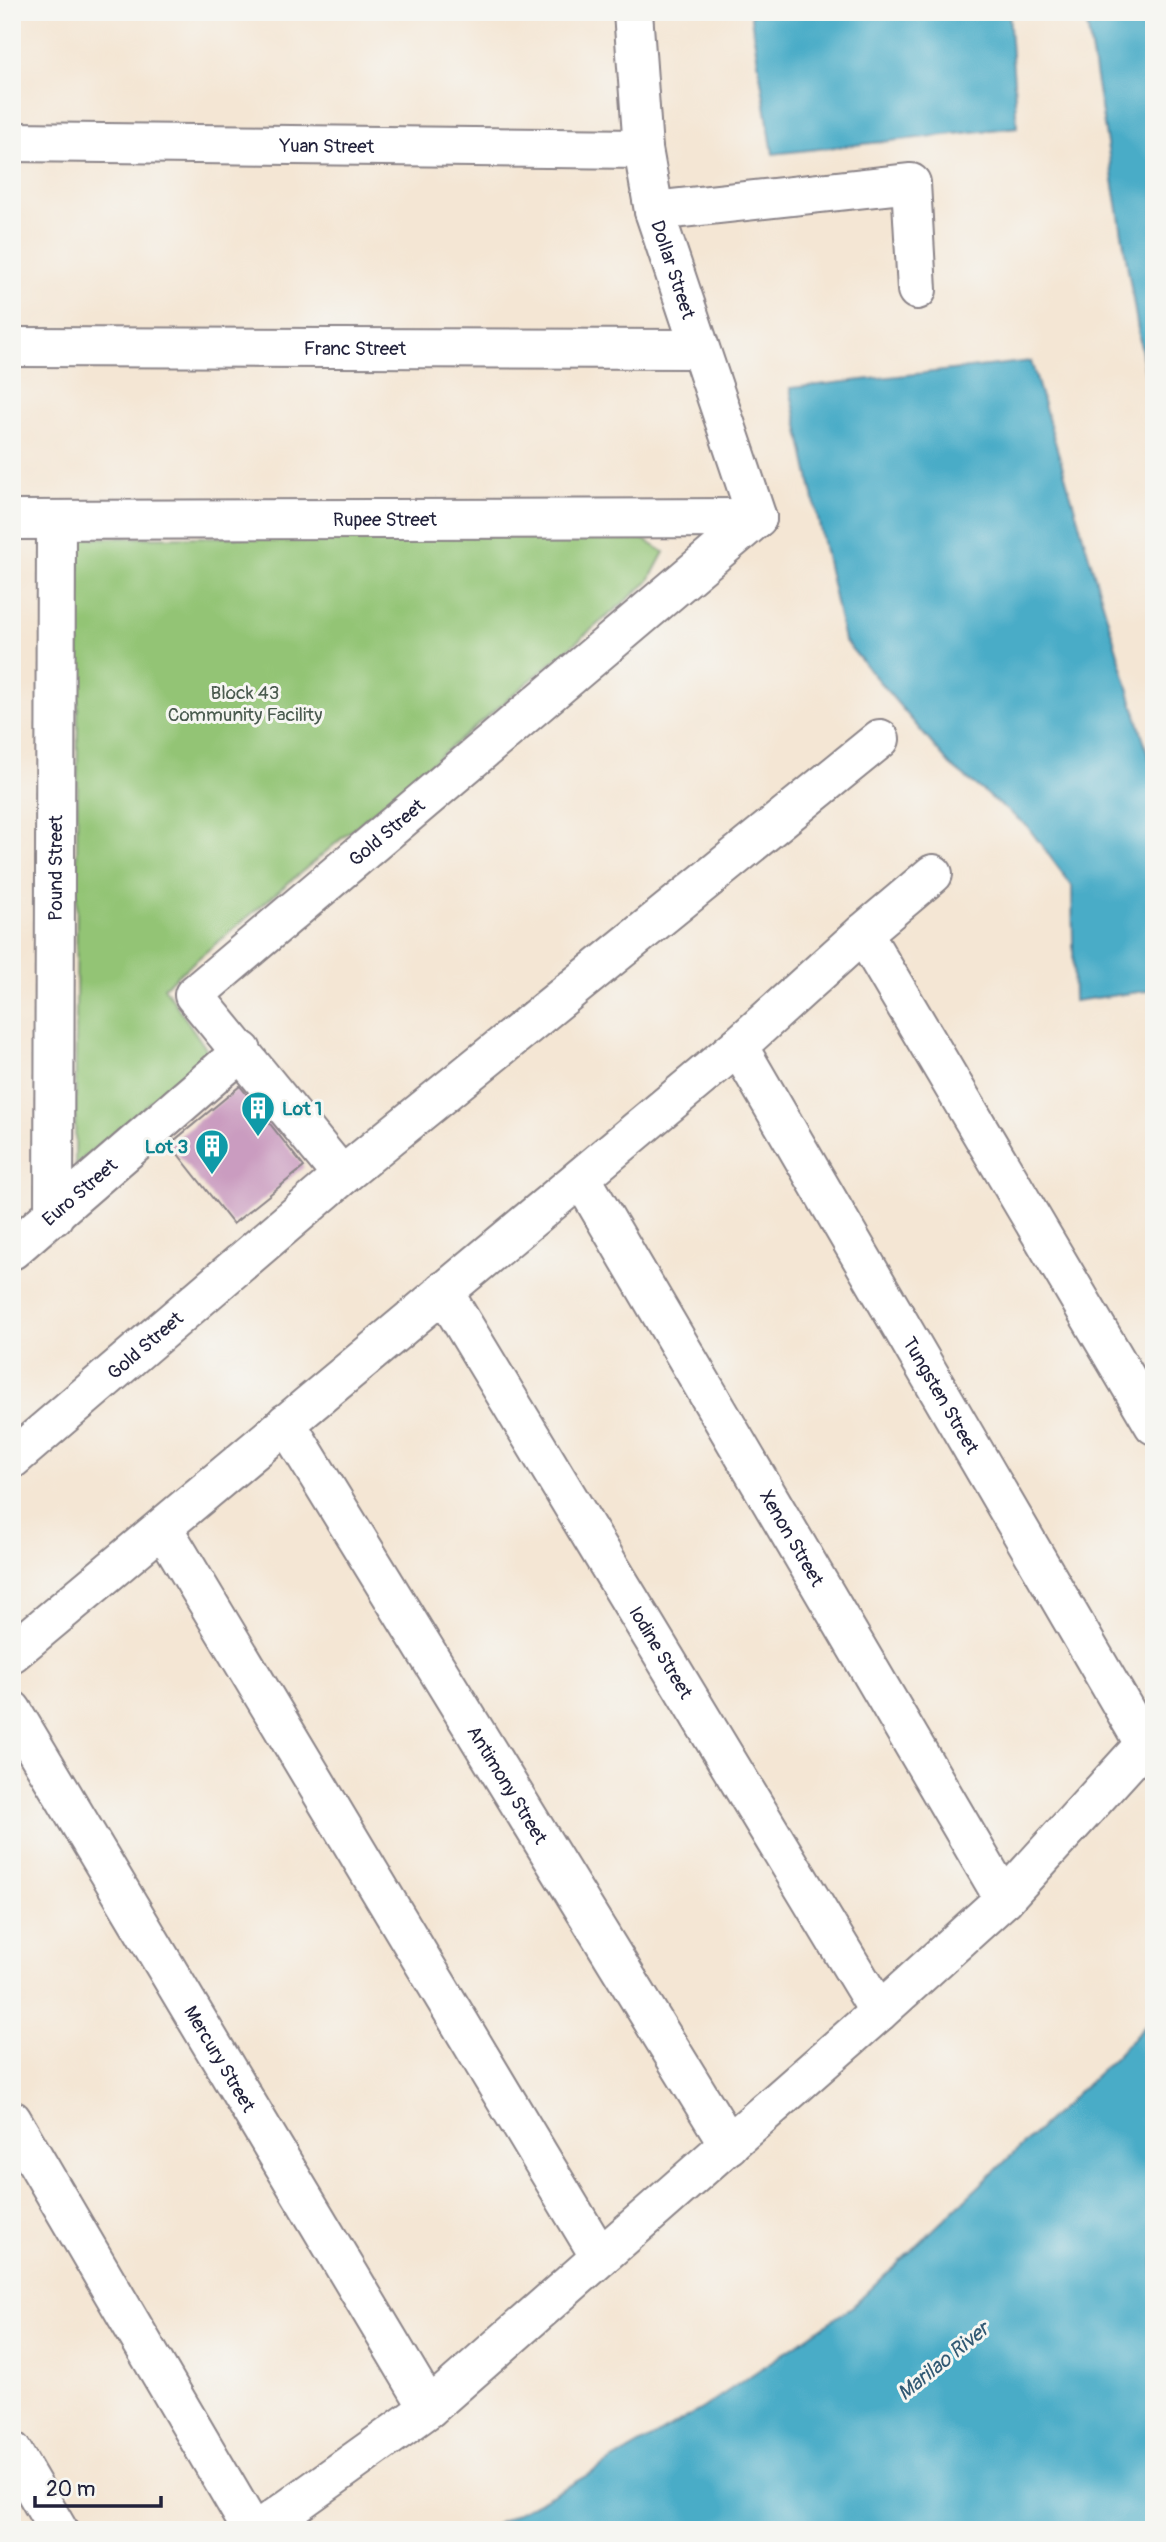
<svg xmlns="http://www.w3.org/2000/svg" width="1166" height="2542" font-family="Pangolin,sans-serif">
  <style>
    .green { fill: #93c474; stroke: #5a7358; stroke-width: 2 }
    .water { fill: #48acc7; stroke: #356781; stroke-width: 2 }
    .building { fill: #ca9cc0 }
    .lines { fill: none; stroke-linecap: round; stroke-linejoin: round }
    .minor-casing { stroke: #8b8488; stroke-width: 42 }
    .minor { stroke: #fff; stroke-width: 38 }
    .labels { text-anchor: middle; stroke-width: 6; stroke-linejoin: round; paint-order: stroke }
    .street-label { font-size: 19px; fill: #22223b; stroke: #f6f6f2 }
    .park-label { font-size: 19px; fill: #4a5b4f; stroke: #f6f6f2 }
    .culture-label { font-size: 19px; font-weight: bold; fill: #0d838f; stroke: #f6f6f2; text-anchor: start }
    .water-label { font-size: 21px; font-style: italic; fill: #315973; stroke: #f6f6f2 }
  </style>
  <rect width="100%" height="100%" fill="#f6f6f2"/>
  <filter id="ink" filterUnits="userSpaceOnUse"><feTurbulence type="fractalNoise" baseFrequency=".0143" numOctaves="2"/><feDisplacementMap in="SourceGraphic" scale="14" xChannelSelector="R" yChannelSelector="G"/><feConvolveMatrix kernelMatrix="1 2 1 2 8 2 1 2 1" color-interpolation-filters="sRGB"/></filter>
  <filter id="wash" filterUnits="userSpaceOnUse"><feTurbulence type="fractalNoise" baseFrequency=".00686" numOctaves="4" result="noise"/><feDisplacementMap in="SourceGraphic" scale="28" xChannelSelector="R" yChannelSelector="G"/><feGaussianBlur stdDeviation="1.57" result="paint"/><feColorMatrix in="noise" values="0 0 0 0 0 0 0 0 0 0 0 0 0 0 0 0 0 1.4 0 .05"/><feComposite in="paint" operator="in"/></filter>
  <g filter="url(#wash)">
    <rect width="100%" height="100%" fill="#f4e6d4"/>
    <path class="green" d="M635 534 664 552 648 582 164 987 209 1053 75 1165 79 538Z"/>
    <path class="water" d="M750 12H1009L1017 127 773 154Z
      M1085 12H1154V425Z
      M1031 361 1154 775V990L1074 1001 1072 886 1027 826 950 765 844 640 790 388Z
      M1154 2017V2520L1140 2530H485L563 2489 703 2408 853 2306 1112 2060Z"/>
    <g id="blocks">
      <path class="building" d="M240 1086 304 1167 233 1224 170 1144Z"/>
    </g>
  </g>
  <g filter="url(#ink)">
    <use href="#blocks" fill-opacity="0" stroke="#8b8488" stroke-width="2"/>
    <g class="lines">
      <g class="minor-casing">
        <g id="minor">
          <path id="s1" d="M633 12 643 149 654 211 757 518"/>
          <path id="s2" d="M12 142 643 149"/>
          <path d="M654 211 911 183 917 290"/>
          <path id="s3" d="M12 347 699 349"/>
          <path id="s4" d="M12 520 757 518"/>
          <path d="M863 933 1154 1425"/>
          <path id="s5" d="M738 1046 1145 1745"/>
          <path id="s6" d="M342 1176 194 995 757 518"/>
          <path id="s7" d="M582 1179 1004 1899"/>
          <path id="s8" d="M54 1216 56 520"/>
          <path id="s9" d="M12 1250 242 1051"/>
          <path id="s10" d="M443 1291 879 2012"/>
          <path id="s11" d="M286 1423 729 2145"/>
          <path id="s12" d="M12 1459 342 1176 880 739"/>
          <path d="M163 1528 600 2257"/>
          <path d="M12 1653 738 1046 863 933 933 874"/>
          <path id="s13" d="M12 1710 429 2408"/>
          <path d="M12 2120 252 2530"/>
          <path d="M12 2451 58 2530"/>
          <path d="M259 2530 429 2408 879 2012 1004 1899 1154 1734"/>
        </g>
      </g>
      <use href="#minor" class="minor"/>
    </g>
  </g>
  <defs>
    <g id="building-pin" transform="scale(1.75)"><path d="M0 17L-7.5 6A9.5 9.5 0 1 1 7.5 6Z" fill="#0f9aa8" stroke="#f6f6f2"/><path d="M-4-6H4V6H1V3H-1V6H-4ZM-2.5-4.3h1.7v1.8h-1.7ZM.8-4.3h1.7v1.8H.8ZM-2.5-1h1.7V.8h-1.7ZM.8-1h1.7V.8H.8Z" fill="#fff"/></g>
  </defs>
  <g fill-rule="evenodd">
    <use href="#building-pin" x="258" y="1108"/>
    <use href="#building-pin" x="212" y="1146"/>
  </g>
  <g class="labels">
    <g class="street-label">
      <text dy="7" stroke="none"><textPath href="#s2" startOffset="315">Yuan Street</textPath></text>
      <text dy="7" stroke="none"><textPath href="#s1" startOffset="262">Dollar Street</textPath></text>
      <text dy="7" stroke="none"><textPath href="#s3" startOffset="343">Franc Street</textPath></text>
      <text dy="7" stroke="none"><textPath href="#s4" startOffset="373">Rupee Street</textPath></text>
      <text dy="7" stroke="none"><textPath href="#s6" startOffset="486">Gold Street</textPath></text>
      <text dy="7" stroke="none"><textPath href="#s8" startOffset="348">Pound Street</textPath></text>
      <text dy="7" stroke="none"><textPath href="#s9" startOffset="89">Euro Street</textPath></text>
      <text dy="7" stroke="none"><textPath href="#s12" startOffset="175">Gold Street</textPath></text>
      <text dy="7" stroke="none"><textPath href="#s5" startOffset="404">Tungsten Street</textPath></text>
      <text dy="7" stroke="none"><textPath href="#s7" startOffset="416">Xenon Street</textPath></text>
      <text dy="7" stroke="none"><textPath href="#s10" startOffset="422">Iodine Street</textPath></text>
      <text dy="7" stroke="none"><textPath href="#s11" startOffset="424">Antimony Street</textPath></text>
      <text dy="7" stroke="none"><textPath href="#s13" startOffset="406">Mercury Street</textPath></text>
    </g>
    <g class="park-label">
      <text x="245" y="699">Block 43<tspan x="245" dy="22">Community Facility</tspan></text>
    </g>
    <g class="culture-label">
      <text x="282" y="1115">Lot 1</text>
      <text x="188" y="1153" text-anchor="end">Lot 3</text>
    </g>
    <g class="water-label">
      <text transform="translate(943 2361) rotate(-39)" y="7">Marilao River</text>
    </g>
  </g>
  <rect width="1166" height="2542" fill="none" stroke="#f6f6f2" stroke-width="42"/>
  <path d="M35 2496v10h126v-10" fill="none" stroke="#22223b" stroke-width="3.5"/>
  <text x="46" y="2496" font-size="21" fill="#22223b" stroke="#f6f6f2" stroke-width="5" paint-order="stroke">20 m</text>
</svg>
